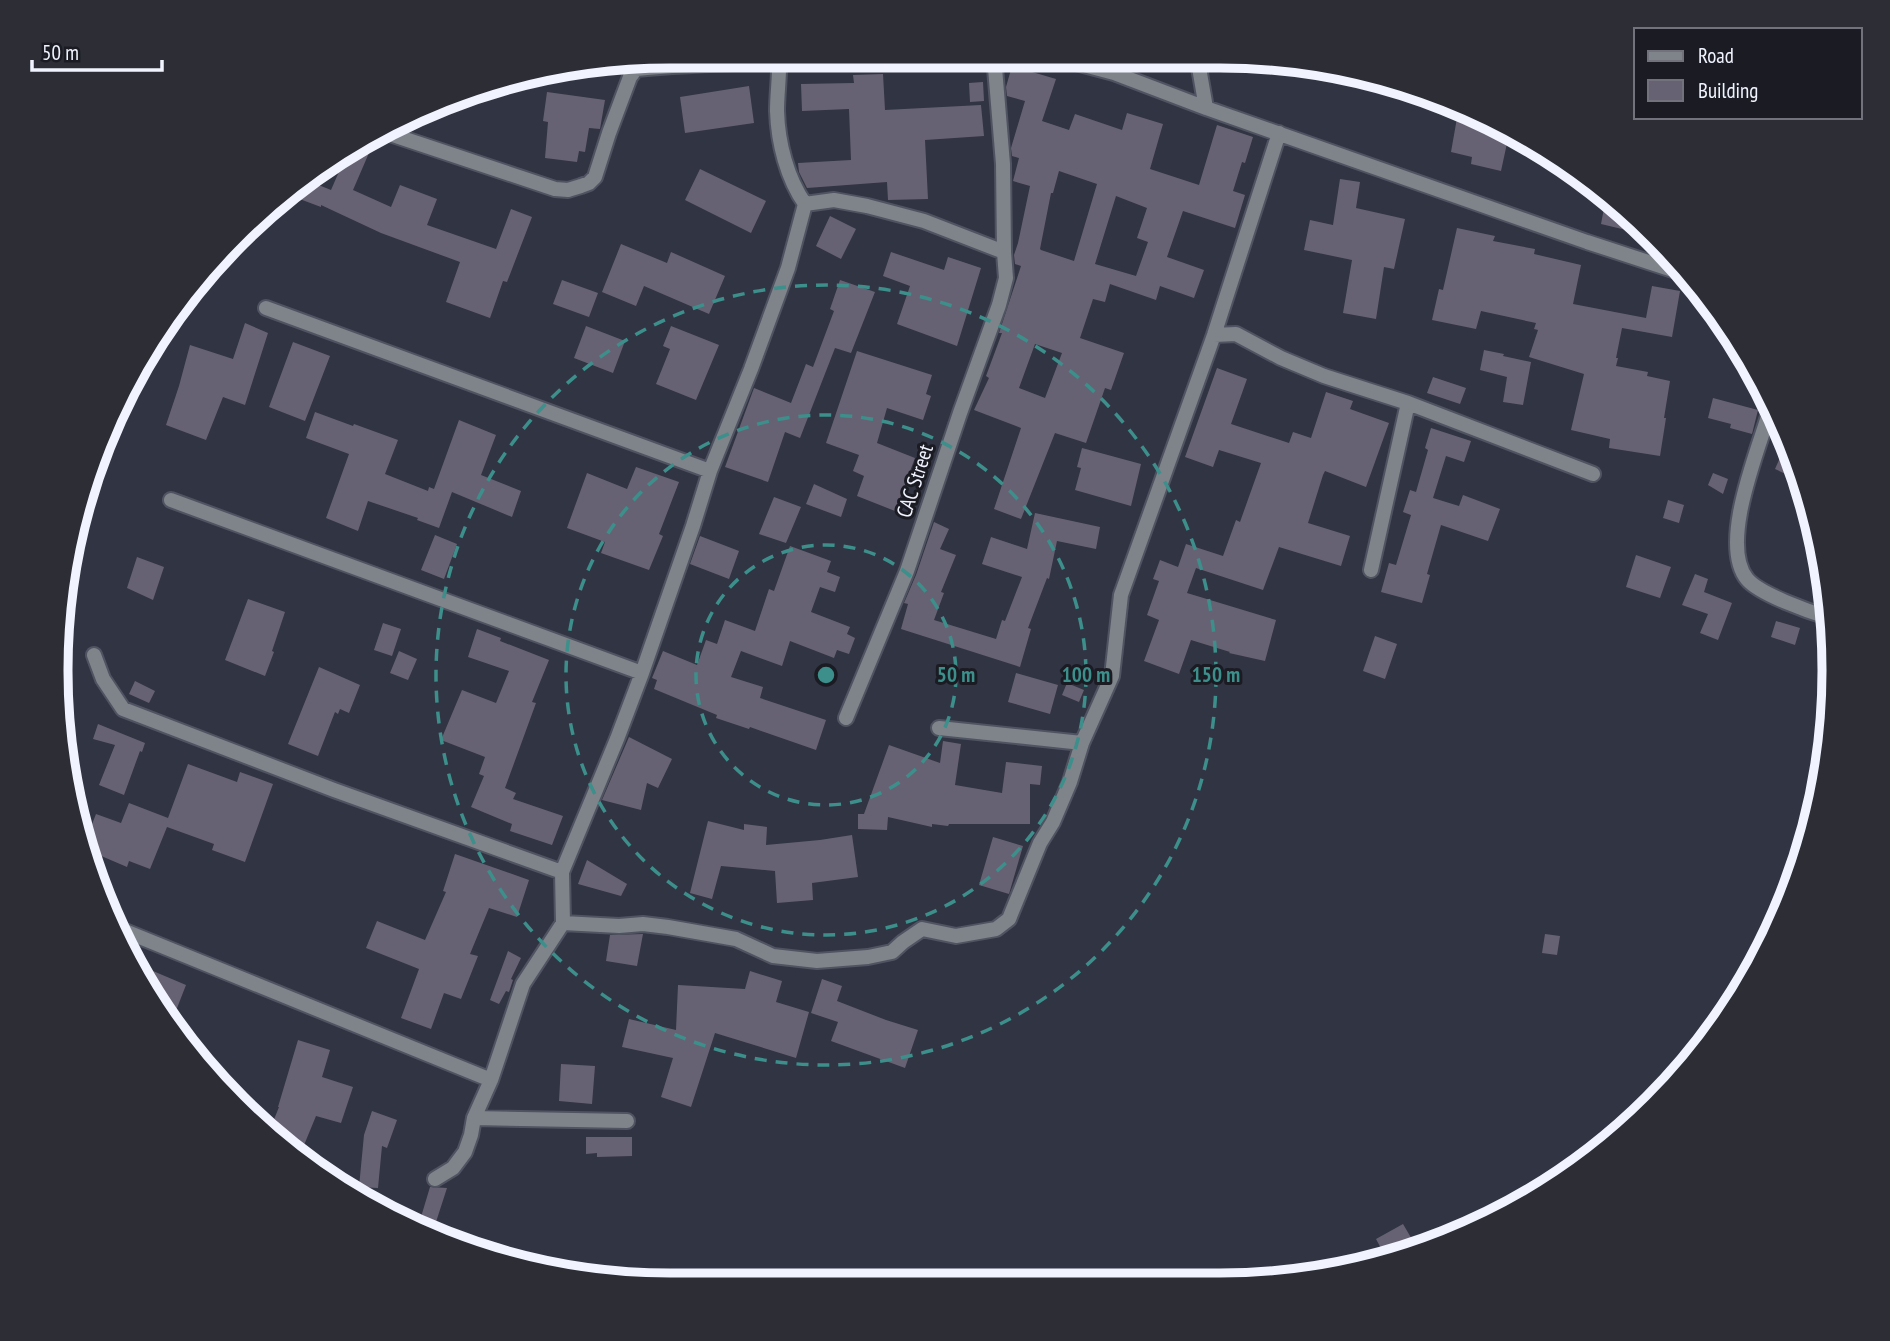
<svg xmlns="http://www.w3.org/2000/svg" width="1890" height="1341" font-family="'PT Sans Narrow',sans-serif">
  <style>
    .building { fill: #676273; fill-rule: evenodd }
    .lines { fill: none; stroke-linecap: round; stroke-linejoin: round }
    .minor-casing { stroke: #505361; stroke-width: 18 }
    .minor { stroke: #7e848a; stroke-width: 14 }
    .ring { fill: none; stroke: #3c8f8b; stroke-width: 3.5; stroke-dasharray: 12 9 }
    .labels { text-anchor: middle; stroke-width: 6; stroke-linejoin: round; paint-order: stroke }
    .street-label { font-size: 21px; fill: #f1f3fe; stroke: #1b1c23 }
    .rim { fill: none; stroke: #f1f3fe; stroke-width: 9 }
    .centre { fill: #3c8f8b; stroke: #1b1c23; stroke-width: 3.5 }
    .ring-label { font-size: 21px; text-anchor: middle; font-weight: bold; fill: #3c8f8b; stroke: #1b1c23; stroke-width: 6; stroke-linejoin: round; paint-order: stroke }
  </style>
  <rect width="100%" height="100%" fill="#313443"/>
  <path class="building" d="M1012 66 1056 79 1042 121 1069 130 1075 114 1122 130 1127 113 1163 124 1150 169 1199 185 1217 125 1253 137 1245 163 1242 162 1233 191 1245 195 1235 228 1183 211 1167 257 1204 270 1194 298 1160 286 1156 300 1110 284 1105 302 1093 299 1080 338 1124 353 1111 390 1105 388 1086 443 1055 433 1021 519 994 509 1021 428 974 410 989 378 986 376 1002 333H999L1021 266 1015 264 1014 255 1018 243 1030 186 1013 181 1019 158 1012 156 1011 148 1025 101 1007 96 1006 87ZM1059 171 1097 184 1074 261 1041 250 1040 249 1051 193H1053ZM1116 196 1147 208 1137 238 1148 242 1136 276 1095 264ZM1035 344 1062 353 1045 398 1019 388Z
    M883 74 885 110 981 105 984 136 925 140 928 199 888 200 887 182 807 188 799 172 798 163 851 160 849 109 802 111 801 84 854 83 853 75Z
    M983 82 984 101 970 102 969 83Z
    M749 86 754 123 685 133 680 97Z
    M547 92 605 100 600 129 589 128 585 152 579 151 577 162 545 158 548 122 543 121Z
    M1457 118 1477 122V127L1509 134 1501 171 1471 164 1472 157 1451 152Z
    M375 139 353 190 391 207 400 185 437 199 427 225 496 249 511 209 532 217 507 282 503 281 490 318 446 302 460 262 381 233 321 205V207L289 195 306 180 331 190 348 151Z
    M700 169 766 201 751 233 685 200Z
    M1340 179 1360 182 1356 208 1405 219 1394 269 1384 267 1376 319 1343 313 1352 260 1304 250 1310 220 1333 225Z
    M1605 203 1607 204 1643 234 1601 224Z
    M830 216 856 229 841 259 816 246Z
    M1457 228 1495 236 1493 241 1535 249 1534 254 1581 265 1573 304 1646 318 1652 286 1680 291 1672 337 1622 328 1616 358H1618L1616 366 1648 372 1647 376 1670 381 1664 418H1666L1660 456 1609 448 1610 439 1571 430 1584 374 1529 357 1538 330 1534 329 1536 323 1481 311 1476 329 1432 320 1439 289 1443 290Z
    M621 244 667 263 671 252 725 276 709 314 644 286 636 306 602 292Z
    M891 252 944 270 948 257 981 268 957 346 897 324 910 286 883 276Z
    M562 280 598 293 589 317 553 304Z
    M840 280 875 292 851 353 835 348 800 438 785 432 768 482 725 467 754 388 791 403 806 364 813 367 834 311 830 309Z
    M245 323 268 333 245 405 223 397 206 440 166 425 179 386 190 345 233 359Z
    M586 326 625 341 613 373 574 358Z
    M671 326 719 345 696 400 656 384 670 349 663 346Z
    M293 342 330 356 305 421 269 407Z
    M1484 350 1504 354 1503 356 1531 362 1523 405 1503 402 1507 377 1480 370Z
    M857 351 932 375 926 394 931 396 923 420 887 408 877 443 915 458 895 511 857 496 864 476 853 471 859 455 826 443Z
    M1217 368 1247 379 1231 424 1289 443 1293 432 1311 438 1326 392 1353 401 1350 409 1389 423 1366 487 1325 471 1323 475 1308 523 1350 536 1341 566 1279 547 1263 590 1196 568 1187 593 1276 620 1265 661 1229 653 1230 652 1191 640 1179 674 1144 661 1159 620 1147 615 1159 581 1153 579 1160 560 1178 567 1186 544 1223 556 1236 520 1240 522 1261 463 1219 450 1213 467 1185 457Z
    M1433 377 1466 388 1460 404 1427 393Z
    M1713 398 1758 410 1752 434 1730 428 1731 424 1708 418Z
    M315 412 353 426 354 424 398 440 385 474 428 491 429 487 434 489 459 420 496 435 481 475 521 491 512 517 452 492 439 528 417 520 418 518 368 501 358 531 326 518 349 454 306 438Z
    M1431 428 1471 441 1464 462 1446 456 1433 498 1459 506 1463 495 1500 509 1488 541 1441 525 1427 574 1430 575 1422 603 1381 592 1389 563 1396 565 1411 515 1403 512 1410 490 1416 492 1428 450 1425 448Z
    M1787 442 1801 473 1803 482 1775 469Z
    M1082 448 1141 464 1131 506 1075 490 1081 468 1077 467Z
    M636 467 679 482 659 534 663 536 649 570 601 553 605 542 567 528 587 473 627 489Z
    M1713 473 1728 479 1723 494 1708 485Z
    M814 484 847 499 841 517 806 504Z
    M774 497 801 507 786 543 759 534Z
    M1668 500 1684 505 1679 523 1663 518Z
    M1035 513 1100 527 1096 549 1057 541 1049 579 1047 578 1028 628 1031 629 1020 667 901 629 908 604 904 603 916 575 934 522 949 529 940 549 956 555 941 592 944 593 934 620 996 639 1002 620 1005 621 1022 577 982 564 991 537 1027 549Z
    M435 535 457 544 444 579 421 570Z
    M700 536 739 551 729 579 690 564Z
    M790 546 831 561 827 572 840 577 835 592 820 587 811 612 850 627 847 634 855 638 849 654 837 650 834 658 790 641 782 666 741 651 731 677 763 687 760 698 826 720 816 750 750 727 749 729 716 718 717 715 654 689 657 680 652 678 663 651 697 665 706 640 717 644 725 620 755 631 769 589 774 591Z
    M1636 555 1671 567 1660 598 1626 587Z
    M137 557 164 567 153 600 127 588Z
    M1695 574 1708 579 1704 592 1732 603 1718 640 1700 633 1708 614 1682 605Z
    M248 599 285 612 272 651 274 652 265 676 225 660Z
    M1776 621 1800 628 1795 645 1771 637Z
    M383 623 401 629 392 656 374 650Z
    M477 629 501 638 500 641 549 660 532 702 536 703 505 788 516 793 513 799 563 816 552 845 510 831 512 824 471 807 484 776 479 774 485 757 441 740 462 690 496 703 509 671 468 657Z
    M1375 636 1397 644 1385 679 1363 671Z
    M399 651 417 659 408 680 390 673Z
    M319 667 360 685 349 713 340 709 338 714 335 712 318 756 288 744Z
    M1016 673 1058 685 1050 714 1008 702Z
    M135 681 155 691 149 703 129 694Z
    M1067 683 1084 690 1079 702 1062 695Z
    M98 724 145 743 142 752 140 751 124 795 99 785 115 745 93 739Z
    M629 737 672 759 658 788 647 783 641 810 602 800Z
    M943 741 961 744 955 785 1002 793 1006 762 1042 766 1040 785 1030 784V824H949L948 826 932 824V827L888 817 887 830 858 829V814H864L889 745 940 763Z
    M188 764 237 782 240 772 273 784 245 862 212 850 214 844 167 827 150 869 129 861 127 867 92 852 87 837 96 814 121 823 129 803 168 818Z
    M708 821 744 830V824L767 827 766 845 820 840 852 835 858 877 812 883 813 900 777 903 775 871 721 866 712 899 690 893Z
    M993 837 1023 846 1009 894 979 885Z
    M455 854 529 880 517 917 489 908 470 954 478 956 461 999 444 993 431 1029 401 1018 419 969 366 948 377 921 425 940 446 892 443 891Z
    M587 860 627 884 621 896 578 884Z
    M643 934 637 966 606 961 610 935Z
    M1545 934 1560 936 1557 955 1542 953Z
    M508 951 521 958 511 979 513 980 509 992 506 991 499 1004 490 1000Z
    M153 971 186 985 172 1021 148 984Z
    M750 971 782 981 776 1002 809 1012 796 1058 715 1033 691 1107 661 1097 673 1058 622 1047 629 1019 676 1030 678 985 745 989Z
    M822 979 842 986 837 1001 886 1020 918 1030 905 1068 831 1041 838 1022 811 1013Z
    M298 1040 330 1050 322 1077 353 1087 341 1123 316 1116 302 1150 277 1140 269 1132 279 1107H278Z
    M561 1064 595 1066 592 1104 559 1101Z
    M372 1111 397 1120 387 1148 382 1146 378 1188 359 1187 364 1135Z
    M586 1137H632V1156L597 1157V1153L586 1154Z
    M430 1187 447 1188 436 1222 421 1217Z
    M1403 1224 1413 1241 1406 1245 1407 1247 1384 1254 1376 1239Z"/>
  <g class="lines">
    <g class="minor-casing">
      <path id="minor" d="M1050 56 1114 73 1206 108 1587 242 1688 275
        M1197 56 1206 108
        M387 133 555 189 568 190 581 186 589 183 595 177 609 133 630 77 636 69C715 61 794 63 873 56
        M805 204 834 200 867 206 924 221 1004 252
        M266 308 710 471
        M1214 335 1236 334 1281 358 1324 376 1408 403 1593 474
        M1771 407C1760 446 1718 543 1747 579 1759 594 1810 612 1830 618
        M171 500 642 673
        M1371 570 1408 403
        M94 655 103 679 123 709 334 790 562 872
        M846 718 907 571 960 413 999 305 1006 278 1004 252 1003 164 994 56
        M939 728 1082 743
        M563 923 619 926 643 924 668 927 736 939 773 956 817 961 868 957 892 952 903 942 922 929 956 936 996 929 1009 919 1040 843 1053 822 1070 782 1082 743 1112 676 1121 595 1214 335 1279 133
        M115 927 491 1080
        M474 1118 627 1121
        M435 1179 453 1168 465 1152 471 1135 474 1118 491 1080 523 984 563 923 562 872 617 739 642 673 693 526 710 471 751 369 788 268 805 204C787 178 778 143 777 111 777 93 780 74 779 56"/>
    </g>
    <use href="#minor" class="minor"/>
  </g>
  <g class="ring">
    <circle cx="826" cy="675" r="130"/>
    <circle cx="826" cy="675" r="260"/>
    <circle cx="826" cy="675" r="390"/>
  </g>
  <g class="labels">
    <g class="street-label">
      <text transform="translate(915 481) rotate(-72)" y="7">CAC Street</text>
    </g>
  </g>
  <path d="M0 0H1890V1341H0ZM670 68H1220A602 602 0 0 1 1822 670V671A602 602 0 0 1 1220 1273H670A602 602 0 0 1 68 671V670A602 602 0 0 1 670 68Z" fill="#2c2d35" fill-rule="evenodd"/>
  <path class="rim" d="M670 68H1220A602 602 0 0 1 1822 670V671A602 602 0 0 1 1220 1273H670A602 602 0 0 1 68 671V670A602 602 0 0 1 670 68Z"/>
  <circle cx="826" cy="675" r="10" class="centre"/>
  <g class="ring-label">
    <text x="956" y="682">50 m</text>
    <text x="1086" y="682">100 m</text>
    <text x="1216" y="682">150 m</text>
  </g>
  <rect x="1634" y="28" width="228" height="91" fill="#1b1c23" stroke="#71727b" stroke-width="2"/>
  <rect x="1648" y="51" width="35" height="10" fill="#7e848a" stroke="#71727b" stroke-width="2"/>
  <text x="1698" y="63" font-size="21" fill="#f1f3fe">Road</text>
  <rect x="1648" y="80" width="35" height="21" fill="#676273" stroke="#71727b" stroke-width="2"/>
  <text x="1698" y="98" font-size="21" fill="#f1f3fe">Building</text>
  <path d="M32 60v10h130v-10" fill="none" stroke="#f1f3fe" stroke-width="3.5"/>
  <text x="42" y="60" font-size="21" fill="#f1f3fe" stroke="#1b1c23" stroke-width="5" paint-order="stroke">50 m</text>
</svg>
